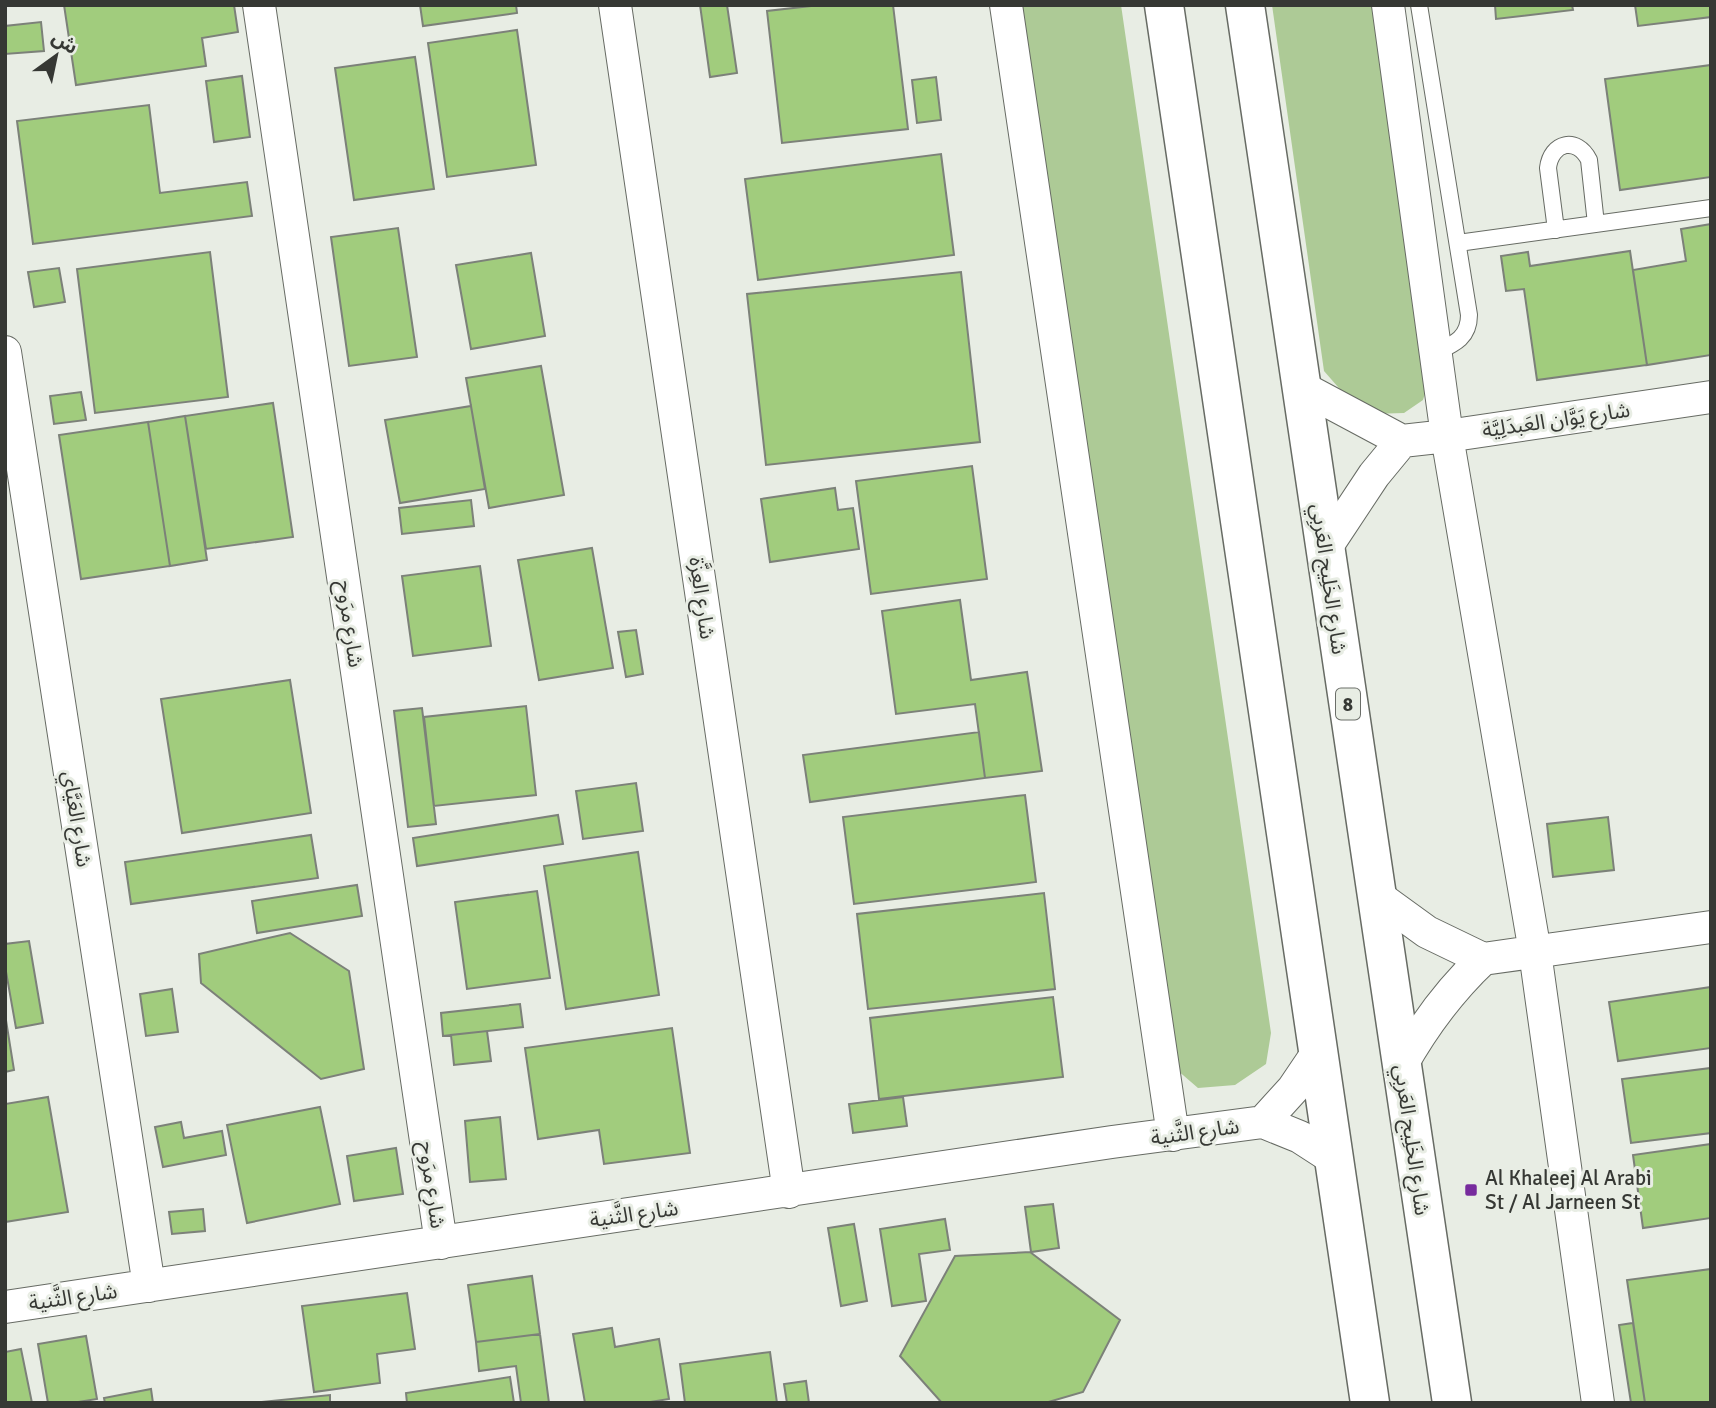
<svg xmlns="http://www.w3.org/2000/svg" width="1716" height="1408" font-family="Signika,'Noto Sans Arabic',sans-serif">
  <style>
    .green { fill: #adca96 }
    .building { fill: #a1cc7d; stroke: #7c8179; stroke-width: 2 }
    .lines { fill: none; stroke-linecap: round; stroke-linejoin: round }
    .lane-casing { stroke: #676b64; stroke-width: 18 }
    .street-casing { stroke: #676b64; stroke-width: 34 }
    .highway-casing { stroke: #676b64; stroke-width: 41 }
    .lane { stroke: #fff; stroke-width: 16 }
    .street { stroke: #fff; stroke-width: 32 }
    .highway { stroke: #fff; stroke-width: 38 }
    .poi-dot { fill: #772b9d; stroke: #e8ede4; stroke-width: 2.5 }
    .labels { text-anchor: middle; stroke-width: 6; stroke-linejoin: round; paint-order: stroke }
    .shield { fill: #e8ede4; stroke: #6b6e69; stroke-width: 2 }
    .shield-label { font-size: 19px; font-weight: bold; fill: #363834 }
    .street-label { font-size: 21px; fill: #363834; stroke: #e8ede4 }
    .poi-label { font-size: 21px; fill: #363834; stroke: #e8ede4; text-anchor: start }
  </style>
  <rect width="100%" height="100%" fill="#e8ede4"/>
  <path class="green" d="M1010 5H1121L1271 1033 1266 1064 1235 1085 1198 1088 1169 1063Z
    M1272 5H1380L1432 371 1423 400 1404 413 1372 414 1345 395 1324 371Z"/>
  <path class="building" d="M64 5H234L238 32 202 38 206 66 76 85Z
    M420 5H516L517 13 423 26Z
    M700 5H727L737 73 710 77Z
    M820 5H893L908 129 782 143 767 11Z
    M1495 5H1572L1573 10 1496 19Z
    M1635 5H1711V17L1638 26Z
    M41 22 44 51 5 54V26Z
    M517 30 536 165 447 177 428 43Z
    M415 57 434 189 354 200 335 68Z
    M1711 65V177L1620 190 1605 79Z
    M242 76 250 137 214 142 206 81Z
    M936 77 941 120 917 123 912 80Z
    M149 105 160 193 247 182 252 216 33 244 17 121Z
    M941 154 954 255 758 280 745 179Z
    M1711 224V355L1647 365 1633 270 1686 261 1681 229Z
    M398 228 417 357 349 366 331 237Z
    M1630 251 1647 365 1537 380 1524 289 1506 291 1501 256 1528 252 1530 266Z
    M210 252 228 397 95 413 77 269Z
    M531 253 545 336 471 349 456 265Z
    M59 268 65 302 34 307 28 272Z
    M961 272 980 442 766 465 747 294Z
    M541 366 564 495 489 508 466 378Z
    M81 392 86 420 54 424 50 396Z
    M273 403 293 537 206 549 185 416Z
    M471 406 485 489 400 503 385 420Z
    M185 416 207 560 170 566 148 422Z
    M148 422 170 566 81 579 59 435Z
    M972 466 987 579 871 594 856 481Z
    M835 488 838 510 853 508 859 549 770 562 761 499Z
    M471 500 474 526 402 534 399 508Z
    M592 548 613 668 539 680 518 560Z
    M480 566 491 646 413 656 402 576Z
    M960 600 971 680 1027 672 1042 771 985 778 975 704 896 714 882 611Z
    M636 630 643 674 626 677 618 632Z
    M290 680 311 813 182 833 161 699Z
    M526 706 536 795 434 806 424 717Z
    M422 708 436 824 408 827 394 711Z
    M979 732 985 778 810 802 803 755Z
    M636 783 643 831 583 839 576 791Z
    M1025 795 1036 882 854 904 843 817Z
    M558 815 563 844 417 866 413 838Z
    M1608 817 1614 870 1553 877 1547 824Z
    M311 835 318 878 131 904 125 862Z
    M638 852 659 995 566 1009 544 866Z
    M357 885 362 916 257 933 252 901Z
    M537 891 550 978 467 989 455 902Z
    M1044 893 1055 989 868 1009 857 914Z
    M290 933 349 971 364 1069 321 1079 201 983 199 954Z
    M29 941 43 1023 16 1028 5 966V944Z
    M1711 987V1048L1618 1061 1609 1002Z
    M172 989 178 1032 146 1036 140 994Z
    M1053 997 1063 1077 879 1099 870 1018Z
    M520 1004 523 1027 443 1036 441 1013Z
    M5 1014 14 1070 5 1072Z
    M672 1028 690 1153 604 1164 599 1130 538 1139 525 1048Z
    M487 1031 491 1061 454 1065 451 1035Z
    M1711 1068V1133L1631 1143 1622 1079Z
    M48 1097 68 1212 5 1222V1104Z
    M903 1097 907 1126 853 1133 849 1104Z
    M320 1107 340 1204 247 1223 227 1125Z
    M500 1117 506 1179 470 1182 465 1121Z
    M181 1122 184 1138 222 1131 226 1155 163 1167 155 1127Z
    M1711 1144V1218L1643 1228 1633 1155Z
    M396 1148 403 1194 354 1201 347 1156Z
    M1053 1204 1059 1248 1031 1252 1025 1207Z
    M203 1209 205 1231 172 1234 169 1212Z
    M945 1219 950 1250 919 1254 926 1301 892 1306 880 1229Z
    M854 1224 867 1301 841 1306 828 1228Z
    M1030 1252 1120 1320 1083 1392 1045 1403H942L900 1356 955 1256Z
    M1711 1269V1403H1645L1627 1280Z
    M532 1276 540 1334 476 1342 468 1285Z
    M407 1293 415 1349 377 1354 380 1383 314 1392 302 1306Z
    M1633 1323 1645 1403H1631L1619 1325Z
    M612 1328 615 1347 659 1339 669 1399 644 1403H585L573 1334Z
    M540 1334 549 1403H521L516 1366 479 1371 476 1342Z
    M86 1336 97 1399 72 1403H48L38 1344Z
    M21 1349 32 1403H5V1352Z
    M770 1352 777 1403H685L680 1364Z
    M510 1377 514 1403H407L406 1393Z
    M806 1381 809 1403H787L784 1384Z
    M151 1389 153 1403H105L104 1398Z
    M330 1395V1403H251Z"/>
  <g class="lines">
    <g class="lane-casing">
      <path id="lane" d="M1419 5 1469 315C1469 338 1454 344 1435 353
        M1556 230 1548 168C1551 142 1577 136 1589 160L1596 224
        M1458 243 1711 208"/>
    </g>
    <g class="street-casing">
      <path id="street" d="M259 5 441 1243
        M615 5 789 1192
        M1006 5 1173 1135
        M1388 5 1447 436 1535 952 1598 1403
        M5 352 149 1286
        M1301 387 1402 441 1447 436 1711 397
        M1325 549 1374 475 1402 441
        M1376 895 1427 932 1483 959 1711 927
        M1401 1066C1424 1025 1449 991 1483 959
        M1263 1122 1293 1089 1318 1052
        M5 1307 1112 1142 1263 1122 1300 1137 1334 1159"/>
    </g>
    <g class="highway-casing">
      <path id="highway" d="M1164 5 1370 1403
        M1245 5 1452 1403"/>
    </g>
    <use href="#lane" class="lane"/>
    <use href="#street" class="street"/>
    <use href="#highway" class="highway"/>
  </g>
  <rect class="poi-dot" x="1464" y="1183" width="14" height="14" rx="3.5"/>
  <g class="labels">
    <rect class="shield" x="1336" y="688.5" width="24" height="31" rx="5"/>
    <g class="shield-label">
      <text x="1348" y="711">8</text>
    </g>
    <g class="street-label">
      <text transform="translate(1556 420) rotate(-8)" y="7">شارع يَوَّان العَبدَلِيَّة</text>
      <text transform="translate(1329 579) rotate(82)" y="7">شارع الخَلِيج العَربِي</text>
      <text transform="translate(702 598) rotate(82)" y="7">شارع العِزَّة</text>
      <text transform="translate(350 624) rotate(82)" y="7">شارع مرَوح</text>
      <text transform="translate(77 819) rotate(81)" y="7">شارع العَيَّاي</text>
      <text transform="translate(1195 1132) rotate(-8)" y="7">شارع الثَّنية</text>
      <text transform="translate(1412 1140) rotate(82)" y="7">شارع الخَلِيج العَربِي</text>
      <text transform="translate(432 1185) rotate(82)" y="7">شارع مرَوح</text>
      <text transform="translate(634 1214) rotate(-8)" y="7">شارع الثَّنية</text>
      <text transform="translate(73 1297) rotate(-8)" y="7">شارع الثَّنية</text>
    </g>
    <g class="poi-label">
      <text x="1485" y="1185">Al Khaleej Al Arabi<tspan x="1485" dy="24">St / Al Jarneen St</tspan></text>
    </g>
  </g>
  <rect width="1716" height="1408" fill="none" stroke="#363834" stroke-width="14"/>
  <g transform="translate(56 56) rotate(33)" stroke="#e8ede4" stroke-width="5" paint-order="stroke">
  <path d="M0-5L12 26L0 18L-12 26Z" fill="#363834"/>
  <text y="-10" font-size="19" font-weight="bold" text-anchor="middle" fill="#363834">ش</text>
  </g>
</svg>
